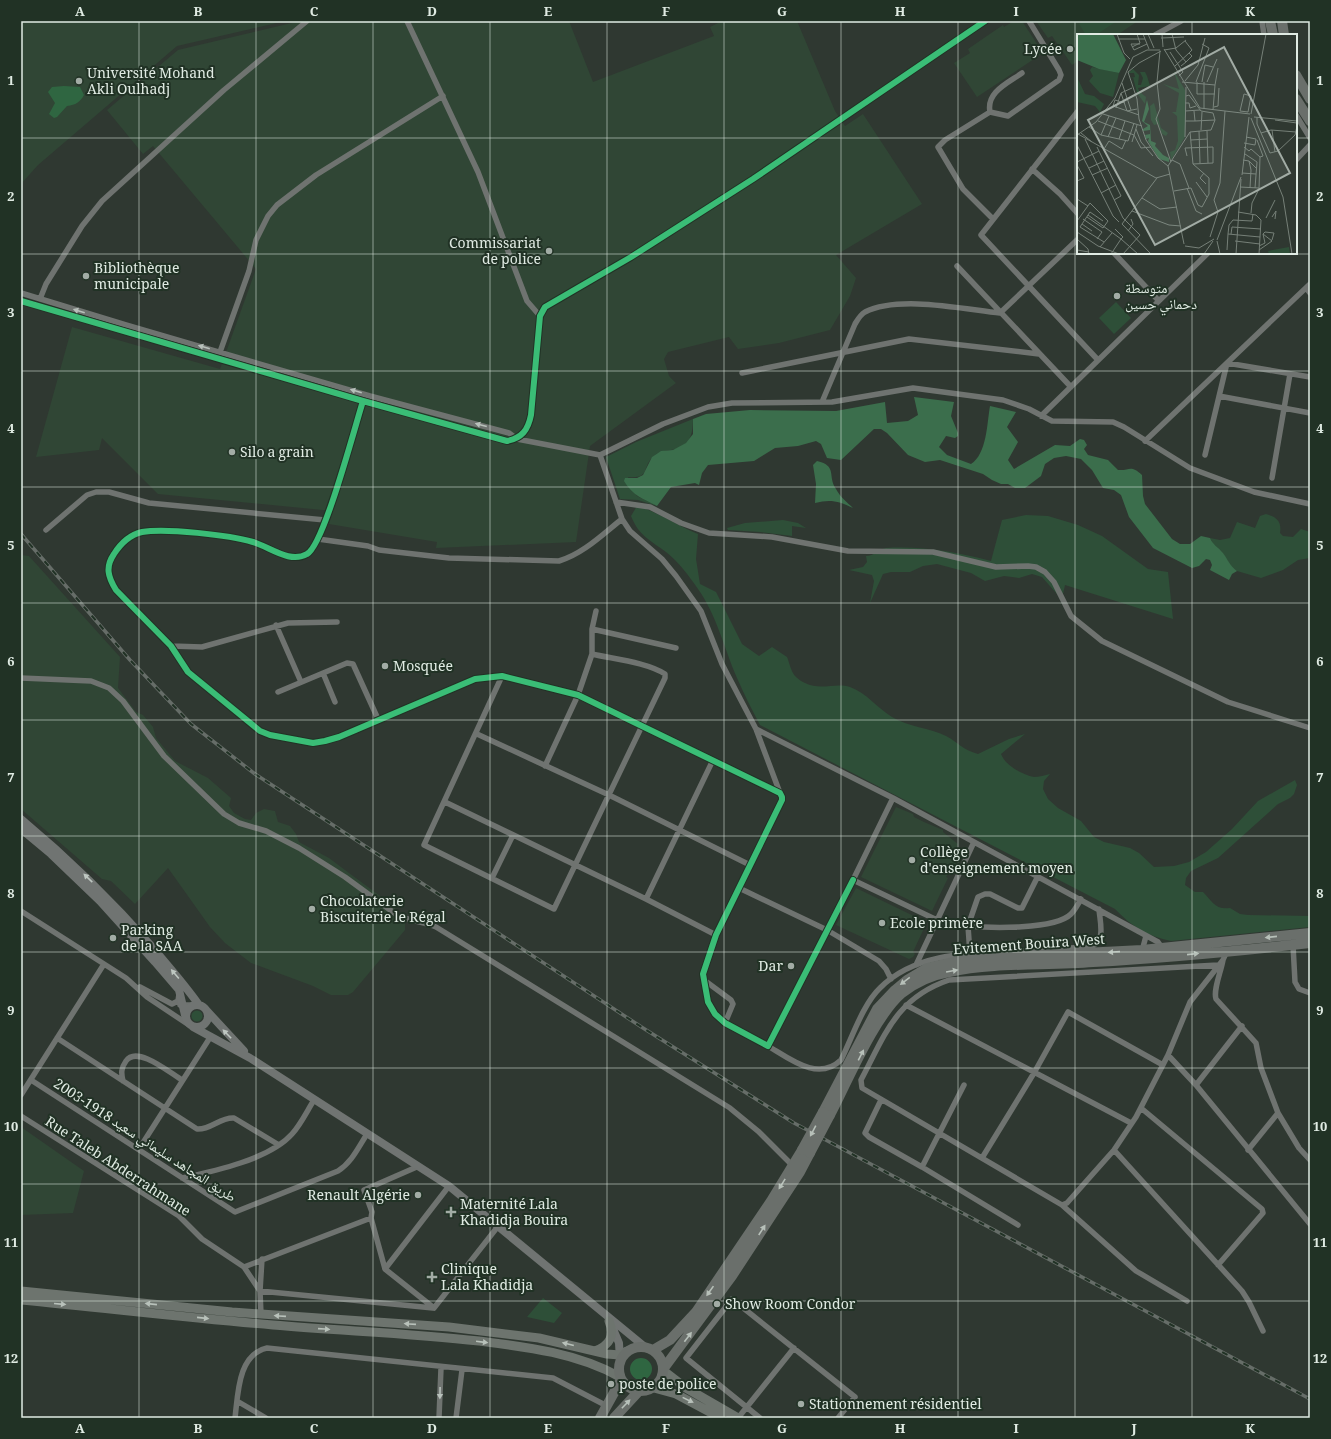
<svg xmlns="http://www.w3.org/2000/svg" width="1331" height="1439" font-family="Georgia,'Noto Naskh Arabic',serif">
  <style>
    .built { fill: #304635 }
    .green { fill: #2e4f38 }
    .forest { fill: #3b6e4c }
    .water { fill: #2f6641 }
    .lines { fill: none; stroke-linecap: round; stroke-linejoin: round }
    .street { stroke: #6f7370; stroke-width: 5.5 }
    .secondary { stroke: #707472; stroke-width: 8 }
    .primary { stroke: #6d746e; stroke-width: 9 }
    .highway { stroke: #6a6f6b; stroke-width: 10 }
    .rail-casing { stroke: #666d68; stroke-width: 3.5 }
    .rail { stroke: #213225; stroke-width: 2; stroke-dasharray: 6; stroke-linecap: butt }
    .highway-bridge { stroke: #6a6f6b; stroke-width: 10 }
    .cycleway-casing { stroke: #213225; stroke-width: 8 }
    .cycleway { stroke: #3abd76; stroke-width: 6 }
    .oneway { fill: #b8c1bb }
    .oneway2 { fill: #bec7c1 }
    .oneway3 { fill: #b7c0b9 }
    .oneway4 { fill: #b8c1ba }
    .grid { fill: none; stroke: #e0ebe3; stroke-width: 1; stroke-opacity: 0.55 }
    .poi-dot { fill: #a2aca5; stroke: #213225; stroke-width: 1.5 }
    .labels { text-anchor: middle; stroke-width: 4; stroke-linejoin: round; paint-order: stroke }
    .poi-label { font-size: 14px; fill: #e0ebe3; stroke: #213225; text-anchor: start }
    .street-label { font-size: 14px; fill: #e0ebe3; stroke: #213225 }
    .inset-road { fill: none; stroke: #768078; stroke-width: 1 }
    .view { fill: #a2aca5; fill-opacity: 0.15; stroke: #a2aca5; stroke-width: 2 }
    .inset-edge { fill: none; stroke: #e0ebe3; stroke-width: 2 }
    .neatline { fill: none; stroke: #e0ebe3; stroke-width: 1.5 }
    .grid-label { font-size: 13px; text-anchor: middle; font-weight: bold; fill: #e0ebe3 }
  </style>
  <rect width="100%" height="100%" fill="#2f3831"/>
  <path class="built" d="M21 21H285L177 46 38 165 21 184Z
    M300 21H569L593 82 714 36 710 27 722 21H797L835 111 845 126 863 114 922 204 836 255 856 278 850 296 830 330 779 343 738 349 729 337 668 352 664 359 669 376 676 383 590 446 576 542 436 548 437 542 329 524 333 511 158 494 102 438 99 450 36 457 72 327 220 369 256 269 153 146 143 154 107 110 178 50Z
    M1014 21H1022L1043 53 977 97 954 63 970 53 968 49 1003 25 1004 27Z
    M1036 21H1138L1117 35H1078V61L1072 65 1052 36 1048 38Z
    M21 555 29 556 120 657 118 688 136 712 143 715 153 727 156 738 175 761 208 778 231 798 229 806 234 813 245 819 251 820 256 813 264 809 275 811 278 822 290 826 296 834 299 842 329 858 349 873 391 904 402 916 405 924V930L353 992 348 995H331L313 986 251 963 225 943 210 927 168 868 135 904 111 881 102 879 21 809Z
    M896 807 913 814 914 817 924 822 943 830V832L958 844 954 856 956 857 954 862 956 863 950 875 948 874 946 877 948 878 932 911 861 877Z
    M856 888 926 922V924L913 952 915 954 913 957 909 959 836 925Z
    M21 1127 84 1171 73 1213 21 1215Z"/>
  <path class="green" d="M1083 21H1117L1096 35H1086L1079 24Z
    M1116 302 1131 318 1114 334 1099 318Z
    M693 419C693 434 690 448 671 450 663 451 660 451 654 456 641 467 651 479 628 477L637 496 657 506 638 500 620 499 606 457 636 442Z
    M637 506C659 512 677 526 698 534L696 559 700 584 716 592 742 644 759 656 772 647 787 657C792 670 791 676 805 683 821 691 836 682 850 687 867 693 877 708 892 717 908 727 930 728 946 736 959 743 963 750 978 754L1009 739 1025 734 1001 754C1005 765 1022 775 1034 777 1039 777 1045 775 1050 774L1044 781 1043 789 1048 799 1058 808 1081 821 1094 837 1104 842 1130 848 1139 853 1154 867 1174 866 1189 862 1206 852 1232 829 1258 801 1295 780 1297 785 1294 794 1290 798 1278 804 1218 858 1191 871 1186 878 1185 885 1195 892H1203C1212 901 1215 910 1230 908L1240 914 1248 915 1310 916V927L1171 941C1148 936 1132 927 1115 909L760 725C752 710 744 694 737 678 724 648 717 616 698 589 689 576 679 562 666 552 650 540 639 536 631 516Z
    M1266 514C1276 517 1282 521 1280 533L1283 536 1293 537 1301 529 1310 532V558L1298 560 1283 570 1261 578 1237 571 1231 566 1222 552 1213 544 1210 538 1220 540 1230 538 1237 522 1255 528 1260 516Z
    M1026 515 1048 516 1078 525 1102 536 1148 569 1168 572 1173 619 1065 585 1063 594H1057L1042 577 1032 574 1019 578 1004 576 985 581 971 573 937 564 923 566 910 572H891L883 574 870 603 874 581 872 575 849 570 863 567 867 562 866 556C874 556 879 549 886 548 924 546 955 552 991 561L1002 520Z
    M783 520 798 523 806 528 792 526V536L760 532 728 530 727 528 745 523Z
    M191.5 1016a5.5 5.5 0 1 1 11 0a5.5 5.5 0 1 1-11 0Z
    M543 1298 562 1313 554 1323 527 1317Z"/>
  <path class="forest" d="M914 397 954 402 951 416 958 433V436L955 438 946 436 939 447 947 455 971 464C987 454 987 423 990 406L1016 412 1007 427 1018 442 1008 460 1014 469 1055 445 1070 446 1080 439 1084 440 1087 445 1084 449 1088 455 1108 460 1118 470C1130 471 1130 464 1142 475L1143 496 1145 504 1172 539 1180 544H1190L1201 536 1210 538C1213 545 1218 547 1223 553 1228 560 1230 566 1237 571L1232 574 1229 580 1210 570 1212 565 1210 560 1206 559 1199 566 1192 568 1153 548 1129 517 1121 495 1114 490 1103 488 1092 470 1081 459 1066 456 1054 458 1045 464 1041 476 1025 488H1015L1008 484H1001L992 480 983 474 940 460 925 462 908 455 887 433 881 429H874L841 460 827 458 821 444 816 441 798 446 775 448 754 461 708 465 702 473 699 485 695 483 671 487 657 506C643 499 632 495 624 481L625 478H637L643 475 652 457 661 451 673 450 686 443 693 434V419L706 414 750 410 836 411 885 402 887 423 908 421 918 415Z
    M817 461C838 466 827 476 836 489 840 497 847 502 853 508 839 501 830 499 815 503L816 484 813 465Z"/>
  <path class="water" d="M64 86 80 87 84 95C80 102 76 105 67 106L57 117 54 118 49 114 55 103 48 92 52 87Z
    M630 1369a11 11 0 1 1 22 0a11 11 0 1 1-22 0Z"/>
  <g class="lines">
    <path class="street" d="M407 21 478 172 527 301 540 316
      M1262 21 1264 35
      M1155 35 1181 21
      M1078 111 981 235 1098 360
      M990 112C986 92 1008 83 1022 73
      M1296 115 1310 138
      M1296 160 1310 145
      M1032 169 1060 194 1078 214
      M993 219 963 189 938 147 945 140 990 112 1008 116 1059 80 1061 75 1059 70 1029 21
      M1114 253 1159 301
      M957 266 1071 387
      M1306 288 1310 293
      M21 293 126 325 370 396 509 433 517 439 600 455 622 519 630 531 662 559 676 576 701 611 722 664 756 729 780 793
      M40 299 46 284 82 226 102 201 224 90 307 21
      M21 301 363 401 507 441C522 438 528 430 531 415L540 316 545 307 631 257 753 179 985 21
      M220 352 249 271 256 240 268 216 277 205 316 175 443 96
      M742 373 909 339 1039 354
      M1219 396 1310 413
      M363 401C355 426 324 545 307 554 290 564 270 547 253 542 229 535 166 528 142 532 129 535 121 543 114 554 105 567 108 577 116 590L171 646 188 672 260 731 270 735 313 743 325 741 339 737 475 679 502 676 578 695 780 793 782 797V800L716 935 703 974 708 1002 715 1014 725 1023 768 1046 853 880
      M822 402 855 324C858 319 860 315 865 312 899 295 963 309 1000 313L1078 239
      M1041 416 1208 253
      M1145 441 1310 284
      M600 455 663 424 708 407 732 403 832 402 913 388 1003 400 1029 409 1052 421 1113 422 1124 427 1190 468 1254 492 1310 504
      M1205 455 1227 363 1310 377
      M1272 478 1290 374
      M616 502 650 507 681 523 709 533 772 537 848 551 933 552 996 567 1028 566 1036 567 1045 572 1054 582 1071 616 1102 641 1228 702 1310 728
      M46 530 87 495 96 492H109L149 503 325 520
      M318 539 368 546 379 550 449 558 559 561C583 554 603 534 622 519
      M276 625 301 682
      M592 629 676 648
      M171 646 202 647 288 623 337 622
      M323 673 335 702
      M502 676 424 845 554 909 665 678V674C646 662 613 659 592 654
      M21 678 91 681 109 688 123 701 164 756 224 814 239 823 266 831 299 848 345 877 397 915C410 921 423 922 436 927L730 1108 758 1131 794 1167
      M278 692 347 663 353 664 378 719
      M756 729 893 798 1158 942 1163 949
      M477 734 609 795 750 865
      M545 766 578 695 592 654V629L596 611
      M893 798 853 880 937 920
      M445 802 646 899 716 935
      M492 878 513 835
      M739 888 827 930 879 961 886 969 891 979
      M646 899 713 760
      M21 911 126 978 147 997 189 1025
      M968 926C990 928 1055 930 1071 914 1075 910 1078 904 1081 899
      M1293 945 1295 982 1299 989 1310 993
      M1142 951 1146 936
      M970 954 968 926 978 897 985 894H990L1018 908H1022L1038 876
      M1223 960C1221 972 1213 990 1216 999L1256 1043 1261 1068 1278 1113 1299 1148 1310 1160
      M916 965 974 842
      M1218 965 949 980C896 998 885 1035 861 1080L862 1088 1062 1205 1067 1203 1114 1150 1136 1117 1168 1055 1190 1002 1223 960 1227 951
      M704 980 731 1000 733 1004 725 1023
      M140 987 172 1004 178 1001 179 994
      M180 1005H195
      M906 1005 1131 1123
      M57 1038 197 1129C211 1130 220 1117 234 1118L279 1145
      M768 1046C790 1059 818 1082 841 1060 852 1038 863 1004 880 988 916 952 971 953 1018 951 1042 950 1066 948 1091 947 1106 940 1100 923 1099 909
      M1168 1055 1196 1085 1310 1224
      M31 1080 235 1212 338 1171C352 1162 358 1148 367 1134
      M123 1081C121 1073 121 1068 126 1061 137 1045 170 1073 182 1080
      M1196 1085 1242 1026
      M21 1095 104 964
      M881 1100 865 1133 869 1137 922 1167 1018 1225
      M1141 1108 1262 1209 1263 1213 1218 1265
      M21 1116 179 1216 202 1239 244 1267 371 1218 372 1212 364 1190 419 1166
      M139 1149 211 1036
      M1114 1150 1242 1291 1249 1302 1263 1331
      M1248 1150 1278 1113
      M982 1158 1034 1073 1068 1012 1163 1065
      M922 1167 964 1085
      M182 1178C215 1171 270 1159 292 1134 301 1124 307 1111 314 1100
      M449 1186 385 1269 434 1308 499 1225
      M1062 1205 1136 1271 1187 1301
      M371 1218 385 1269
      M262 1259 260 1291 433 1308
      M244 1267 260 1291 261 1314
      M237 1401 266 1418
      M235 1418C238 1394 238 1354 267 1348L553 1378 607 1406
      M439 1418 441 1368
      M456 1418 462 1370
      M738 1418 794 1348
      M760 1418 686 1358 732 1299 855 1397 838 1418"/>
    <path class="secondary" d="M21 819C69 859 112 901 153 948 169 967 185 985 199 1005
      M21 829 51 854 100 901 155 962 179 990 185 1015
      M186 1016a11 11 0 1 1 22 0a11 11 0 1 1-22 0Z
      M207 1011 244 1051
      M193 1027 250 1058 449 1186 645 1347
      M611 1324 619 1343 620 1361"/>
    <path class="primary" d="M21 1291 232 1312 449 1327 539 1338 607 1354 620 1355 627 1351
      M21 1300C105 1308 189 1318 273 1325 342 1331 411 1333 479 1341 527 1347 577 1353 620 1377
      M595 1351C610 1345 615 1336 609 1321
      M664 1371 686 1388 738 1418
      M654 1388 676 1394 721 1418"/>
    <path class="highway" d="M1270 21 1273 35
      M1282 21 1284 35
      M1296 75 1310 99
      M1296 99 1310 121
      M823 1112 877 1009 895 990 907 980 927 968 966 959 1142 950 1310 933
      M830 1115C848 1081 874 1017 902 993 916 982 932 975 949 972 995 962 1046 966 1093 962 1166 958 1238 951 1310 943
      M619 1369a22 22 0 1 1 44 0a22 22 0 1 1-44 0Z
      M653 1350 670 1340 696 1312 771 1201 802 1150
      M664 1368 732 1276 800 1172 810 1153
      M600 1418 621 1380
      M614 1418 639 1391"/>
    <g class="rail-casing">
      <path id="rail" d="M21 534 130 660 191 724 255 774 643 1028 794 1123 1310 1399"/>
    </g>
    <use href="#rail" class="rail"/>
    <path class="highway-bridge" d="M802 1150 823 1112
      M810 1153 830 1115"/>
    <g class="cycleway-casing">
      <path id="cycleway" d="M21 301 363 401 507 441C522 438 528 430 531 415L540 316 545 307 631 257 753 179 985 21
        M363 401C355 426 324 545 307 554 290 564 270 547 253 542 229 535 166 528 142 532 129 535 121 543 114 554 105 567 108 577 116 590L171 646 188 672 260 731 270 735 313 743 325 741 339 737 475 679 502 676 578 695 780 793 782 797V800L716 935 703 974 708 1002 715 1014 725 1023 768 1046 853 880"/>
    </g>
    <use href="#cycleway" class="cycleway"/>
  </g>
  <defs><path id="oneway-solid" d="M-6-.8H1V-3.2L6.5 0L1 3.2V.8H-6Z"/></defs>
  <g class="oneway">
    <use href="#oneway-solid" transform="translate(79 311) rotate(-163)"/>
    <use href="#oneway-solid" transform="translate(204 347) rotate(-164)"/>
    <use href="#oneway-solid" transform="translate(356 391) rotate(-164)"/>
    <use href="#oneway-solid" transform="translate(481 425) rotate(-165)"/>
    <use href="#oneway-solid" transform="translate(440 1393) rotate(91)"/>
  </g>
  <g class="oneway2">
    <use href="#oneway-solid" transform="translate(88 878) rotate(-136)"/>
    <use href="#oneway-solid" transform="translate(175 974) rotate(-130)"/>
    <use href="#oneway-solid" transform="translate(227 1034) rotate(-134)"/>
  </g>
  <g class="oneway3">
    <use href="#oneway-solid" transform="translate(1271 937) rotate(174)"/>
    <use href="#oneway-solid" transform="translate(1114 952) rotate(176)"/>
    <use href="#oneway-solid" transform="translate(1193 954) rotate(-6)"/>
    <use href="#oneway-solid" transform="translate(952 971) rotate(-10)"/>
    <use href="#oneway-solid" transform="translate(905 981) rotate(143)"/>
    <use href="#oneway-solid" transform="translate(861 1055) rotate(-63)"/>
    <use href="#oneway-solid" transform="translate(813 1131) rotate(118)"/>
    <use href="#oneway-solid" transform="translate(782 1184) rotate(122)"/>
    <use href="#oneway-solid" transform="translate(762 1230) rotate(-57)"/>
    <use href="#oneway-solid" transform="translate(710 1291) rotate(125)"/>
    <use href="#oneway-solid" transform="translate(688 1337) rotate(-53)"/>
    <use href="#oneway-solid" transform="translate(626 1404) rotate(-46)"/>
  </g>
  <g class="oneway4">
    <use href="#oneway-solid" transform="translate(60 1304) rotate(5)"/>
    <use href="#oneway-solid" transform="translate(151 1304) rotate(-174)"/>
    <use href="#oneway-solid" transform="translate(280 1316) rotate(-176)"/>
    <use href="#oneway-solid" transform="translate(203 1318) rotate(6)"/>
    <use href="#oneway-solid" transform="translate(410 1324) rotate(-176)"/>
    <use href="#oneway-solid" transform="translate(324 1329) rotate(4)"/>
    <use href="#oneway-solid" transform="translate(482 1342) rotate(7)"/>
    <use href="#oneway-solid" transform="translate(568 1344) rotate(-166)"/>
    <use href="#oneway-solid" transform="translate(688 1400) rotate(26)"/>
  </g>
  <path class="grid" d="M139 21V1418M256 21V1418M373 21V1418M490 21V1418M607 21V1418M724 21V1418M841 21V1418M958 21V1418M1075 21V1418M1192 21V35M21 138H1078M1296 138H1310M1192 253V1418M21 254H1310M21 371H1310M21 487H1310M21 603H1310M21 720H1310M21 836H1310M21 952H1310M21 1068H1310M21 1184H1310M21 1301H1310"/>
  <g class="poi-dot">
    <circle cx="1070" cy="49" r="4"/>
    <circle cx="79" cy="81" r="4"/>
    <circle cx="549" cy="251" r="4"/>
    <circle cx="86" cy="276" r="4"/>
    <circle cx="1117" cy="296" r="4"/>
    <circle cx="232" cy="452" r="4"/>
    <circle cx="385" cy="666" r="4"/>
    <circle cx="912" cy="860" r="4"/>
    <circle cx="312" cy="909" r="4"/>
    <circle cx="882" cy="923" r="4"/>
    <circle cx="113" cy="938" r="4"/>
    <circle cx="791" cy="966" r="4"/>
    <circle cx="418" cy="1195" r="4"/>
    <path d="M449 1206h4v4h4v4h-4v4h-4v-4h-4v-4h4z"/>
    <path d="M430 1271h4v4h4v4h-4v4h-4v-4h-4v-4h4z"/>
    <circle cx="717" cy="1304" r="4"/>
    <circle cx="611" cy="1384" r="4"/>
    <circle cx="801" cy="1404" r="4"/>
  </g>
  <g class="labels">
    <g class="poi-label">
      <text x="1062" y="54" text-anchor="end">Lycée</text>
      <text x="87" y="78">Université Mohand<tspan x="87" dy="16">Akli Oulhadj</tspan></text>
      <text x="541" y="248" text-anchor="end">Commissariat<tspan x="541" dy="16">de police</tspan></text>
      <text x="94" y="273">Bibliothèque<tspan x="94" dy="16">municipale</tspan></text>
      <text x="1125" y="293">متوسطة<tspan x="1125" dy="16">دحماني حسين</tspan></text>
      <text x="240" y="457">Silo a grain</text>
      <text x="393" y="671">Mosquée</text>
      <text x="920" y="857">Collège<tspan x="920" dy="16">d'enseignement moyen</tspan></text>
      <text x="320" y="906">Chocolaterie<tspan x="320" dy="16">Biscuiterie le Régal</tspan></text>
      <text x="890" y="928">Ecole primère</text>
      <text x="121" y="935">Parking<tspan x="121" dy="16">de la SAA</tspan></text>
      <text x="783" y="971" text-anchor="end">Dar</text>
      <text x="410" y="1200" text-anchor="end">Renault Algérie</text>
      <text x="460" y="1209">Maternité Lala<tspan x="460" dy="16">Khadidja Bouira</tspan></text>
      <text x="441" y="1274">Clinique<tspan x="441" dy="16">Lala Khadidja</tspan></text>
      <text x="725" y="1309">Show Room Condor</text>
      <text x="619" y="1389">poste de police</text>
      <text x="809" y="1409">Stationnement résidentiel</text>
    </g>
    <g class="street-label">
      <text transform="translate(1029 944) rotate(-4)" y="5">Evitement Bouira West</text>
      <text transform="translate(145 1140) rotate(33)" y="5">طريق المجاهد سليماني سعيد 1918-2003</text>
      <text transform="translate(118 1166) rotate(33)" y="5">Rue Taleb Abderrahmane</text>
    </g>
  </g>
  <g transform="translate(1077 34)">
    <rect width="220" height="220" fill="#2f3831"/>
    <path d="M15 33 42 39 36 63 23 59 12 47 16 42 13 36ZM56 35 62 41 61 51H64L66 44 63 38H68L70 42 73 52 61 54 63 59 66 55 67 57 64 59 69 63 68 70 60 59 56 43 54 44 58 43 57 39H51ZM97 37 108 56V103L94 126 93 118 98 116 101 107 100 82 95 78H99L102 59 86 50 102 55ZM0 43 8 60 17 62 27 70 23 78 18 72 0 68ZM77 69 84 94 91 99 89 102 85 100 81 90 77 91 74 86 73 72ZM212 213 213 220H192L191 217Z" fill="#2e4f38"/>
    <path d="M0 0H36L49 26 42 39 22 35 0 26ZM70 66 72 75 67 88 73 91 74 107 79 109 78 112 86 121 92 124V128L82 125 71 107 72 104 69 105 68 101 73 100V96L66 97V95L71 92 65 87Z" fill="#3b6e4c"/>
    <path class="inset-road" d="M40 0 47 19 53 25M66 0 72 15M71 0 77 14M85 0 86 13M95 0 99 16 109 28 104 32M84 4 107 3M41 5H68M108 7 115 16 112 19M63 10H54L57 16 70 10M55 13 63 9 60 0M87 15 123 74 173 80M87 16 99 14 109 6M83 17 80 48 83 75 79 85 94 128M84 17 62 29 51 38 60 65 62 85 69 106 81 124 91 132M93 18 106 38 102 42M98 32 112 19 115 22 109 28M108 47 121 31 128 4M105 48 138 51 136 76M119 48 132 14 125 10M120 48V60H138M125 48 128 31 136 33M127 48V75M130 48 140 25M45 49 54 76M138 51 141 34M55 54 44 59 50 77 60 75M167 60 174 62 171 78 163 77ZM109 62 112 61 124 77 136 79 138 86M48 69 38 66 36 72 62 81M108 69H112L113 74 119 72M137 73 141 72 142 54M39 74 44 59M108 77 123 76M26 80 65 92M174 80 189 0M32 82 24 101 51 107 57 89M177 83 220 87M180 83V90L193 119 201 117 218 101 220 92M174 84 206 163 215 220M198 86 220 89M21 87 57 101 64 114 74 113M108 87H118L117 77M12 93 24 101M59 95 64 108 76 122M124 96 125 78M195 96 198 118M122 97 123 129M130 97 131 129M4 99 15 108M184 99 194 96 219 98M1 100 79 144 93 140M0 101 19 88 38 64 56 23 70 16H83M31 103 39 84M108 103 109 53M8 105 46 184 63 201 46 220M42 105 48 87M114 106 130 105M180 106 186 122 183 123M55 108 60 91M167 109 178 111 179 105 169 103M0 111 36 182 42 188M20 113 44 162 37 166M167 113 172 117 174 115 183 123M27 115 32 107 45 115 49 106M168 120 180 128 178 154M110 122 108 114 136 113V129L116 130M95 126 103 130 112 154M166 126 172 127 180 135M172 127 174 136 173 154M0 128 22 117M0 131 7 144 0 147M12 134 27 127M127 139 123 144 129 150M165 139 179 140M15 141 31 134M165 141 172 83M119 148 130 163M163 153 182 154M110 154 119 177 125 180M97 157 114 154 121 171 125 173 132 160V144L116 130 113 98 134 96 138 86 118 87M24 159 39 151M65 164 83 175 100 173M0 165 11 172M55 177 92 191 104 192M161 178 179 181 184 186 182 220M174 179 175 169 182 155 183 123M11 181 44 205 34 220M195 183 199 177 198 185M189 184 198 166M6 185 25 198 20 205M0 187 13 169 31 187 26 194 10 183M26 187 13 178 3 193 27 208M5 190 15 197M45 190 80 144M45 190 74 220M38 195 46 203 44 205 61 220M51 197 56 190 54 185M0 198 21 212 42 220M151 200 152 191 156 186 175 187 176 180M154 200 155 193 184 195M186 200 188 198 197 199 195 206M133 203 141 178 137 166 143 149 148 77M0 205 11 215 12 220M140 206 164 143M140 207 143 220M158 207 183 210M107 210 91 132 113 98M108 212 122 214 137 205M23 213 35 199M0 216 12 218M150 216 151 200 183 203M182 216 195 207 186 200 188 209 182 212M127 220 136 207M159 220 164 145"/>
    <path class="view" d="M147 13 213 139 78 211 11 86Z"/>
    <rect width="220" height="220" class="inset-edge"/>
  </g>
  <rect width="1331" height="1439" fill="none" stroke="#213225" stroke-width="44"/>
  <rect x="22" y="22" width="1287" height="1395" class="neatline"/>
  <g class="grid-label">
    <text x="80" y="16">A</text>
    <text x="198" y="16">B</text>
    <text x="314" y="16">C</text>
    <text x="432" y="16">D</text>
    <text x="548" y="16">E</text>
    <text x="666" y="16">F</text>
    <text x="782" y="16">G</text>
    <text x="900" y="16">H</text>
    <text x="1016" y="16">I</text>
    <text x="1134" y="16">J</text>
    <text x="1250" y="16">K</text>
    <text x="11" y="85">1</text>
    <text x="1320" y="85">1</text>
    <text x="11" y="201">2</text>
    <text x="1320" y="201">2</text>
    <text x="11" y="317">3</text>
    <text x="1320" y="317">3</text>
    <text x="11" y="433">4</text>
    <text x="1320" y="433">4</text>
    <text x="11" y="550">5</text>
    <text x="1320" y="550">5</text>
    <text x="11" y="666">6</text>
    <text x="1320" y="666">6</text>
    <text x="11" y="782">7</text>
    <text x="1320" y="782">7</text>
    <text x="11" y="898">8</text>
    <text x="1320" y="898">8</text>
    <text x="11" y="1015">9</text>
    <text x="1320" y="1015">9</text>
    <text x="11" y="1131">10</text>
    <text x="1320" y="1131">10</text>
    <text x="11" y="1247">11</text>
    <text x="1320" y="1247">11</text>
    <text x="11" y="1363">12</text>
    <text x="1320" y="1363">12</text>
    <text x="80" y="1433">A</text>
    <text x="198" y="1433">B</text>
    <text x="314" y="1433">C</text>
    <text x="432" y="1433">D</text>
    <text x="548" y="1433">E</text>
    <text x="666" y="1433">F</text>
    <text x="782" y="1433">G</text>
    <text x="900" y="1433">H</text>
    <text x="1016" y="1433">I</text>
    <text x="1134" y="1433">J</text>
    <text x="1250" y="1433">K</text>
  </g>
</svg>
